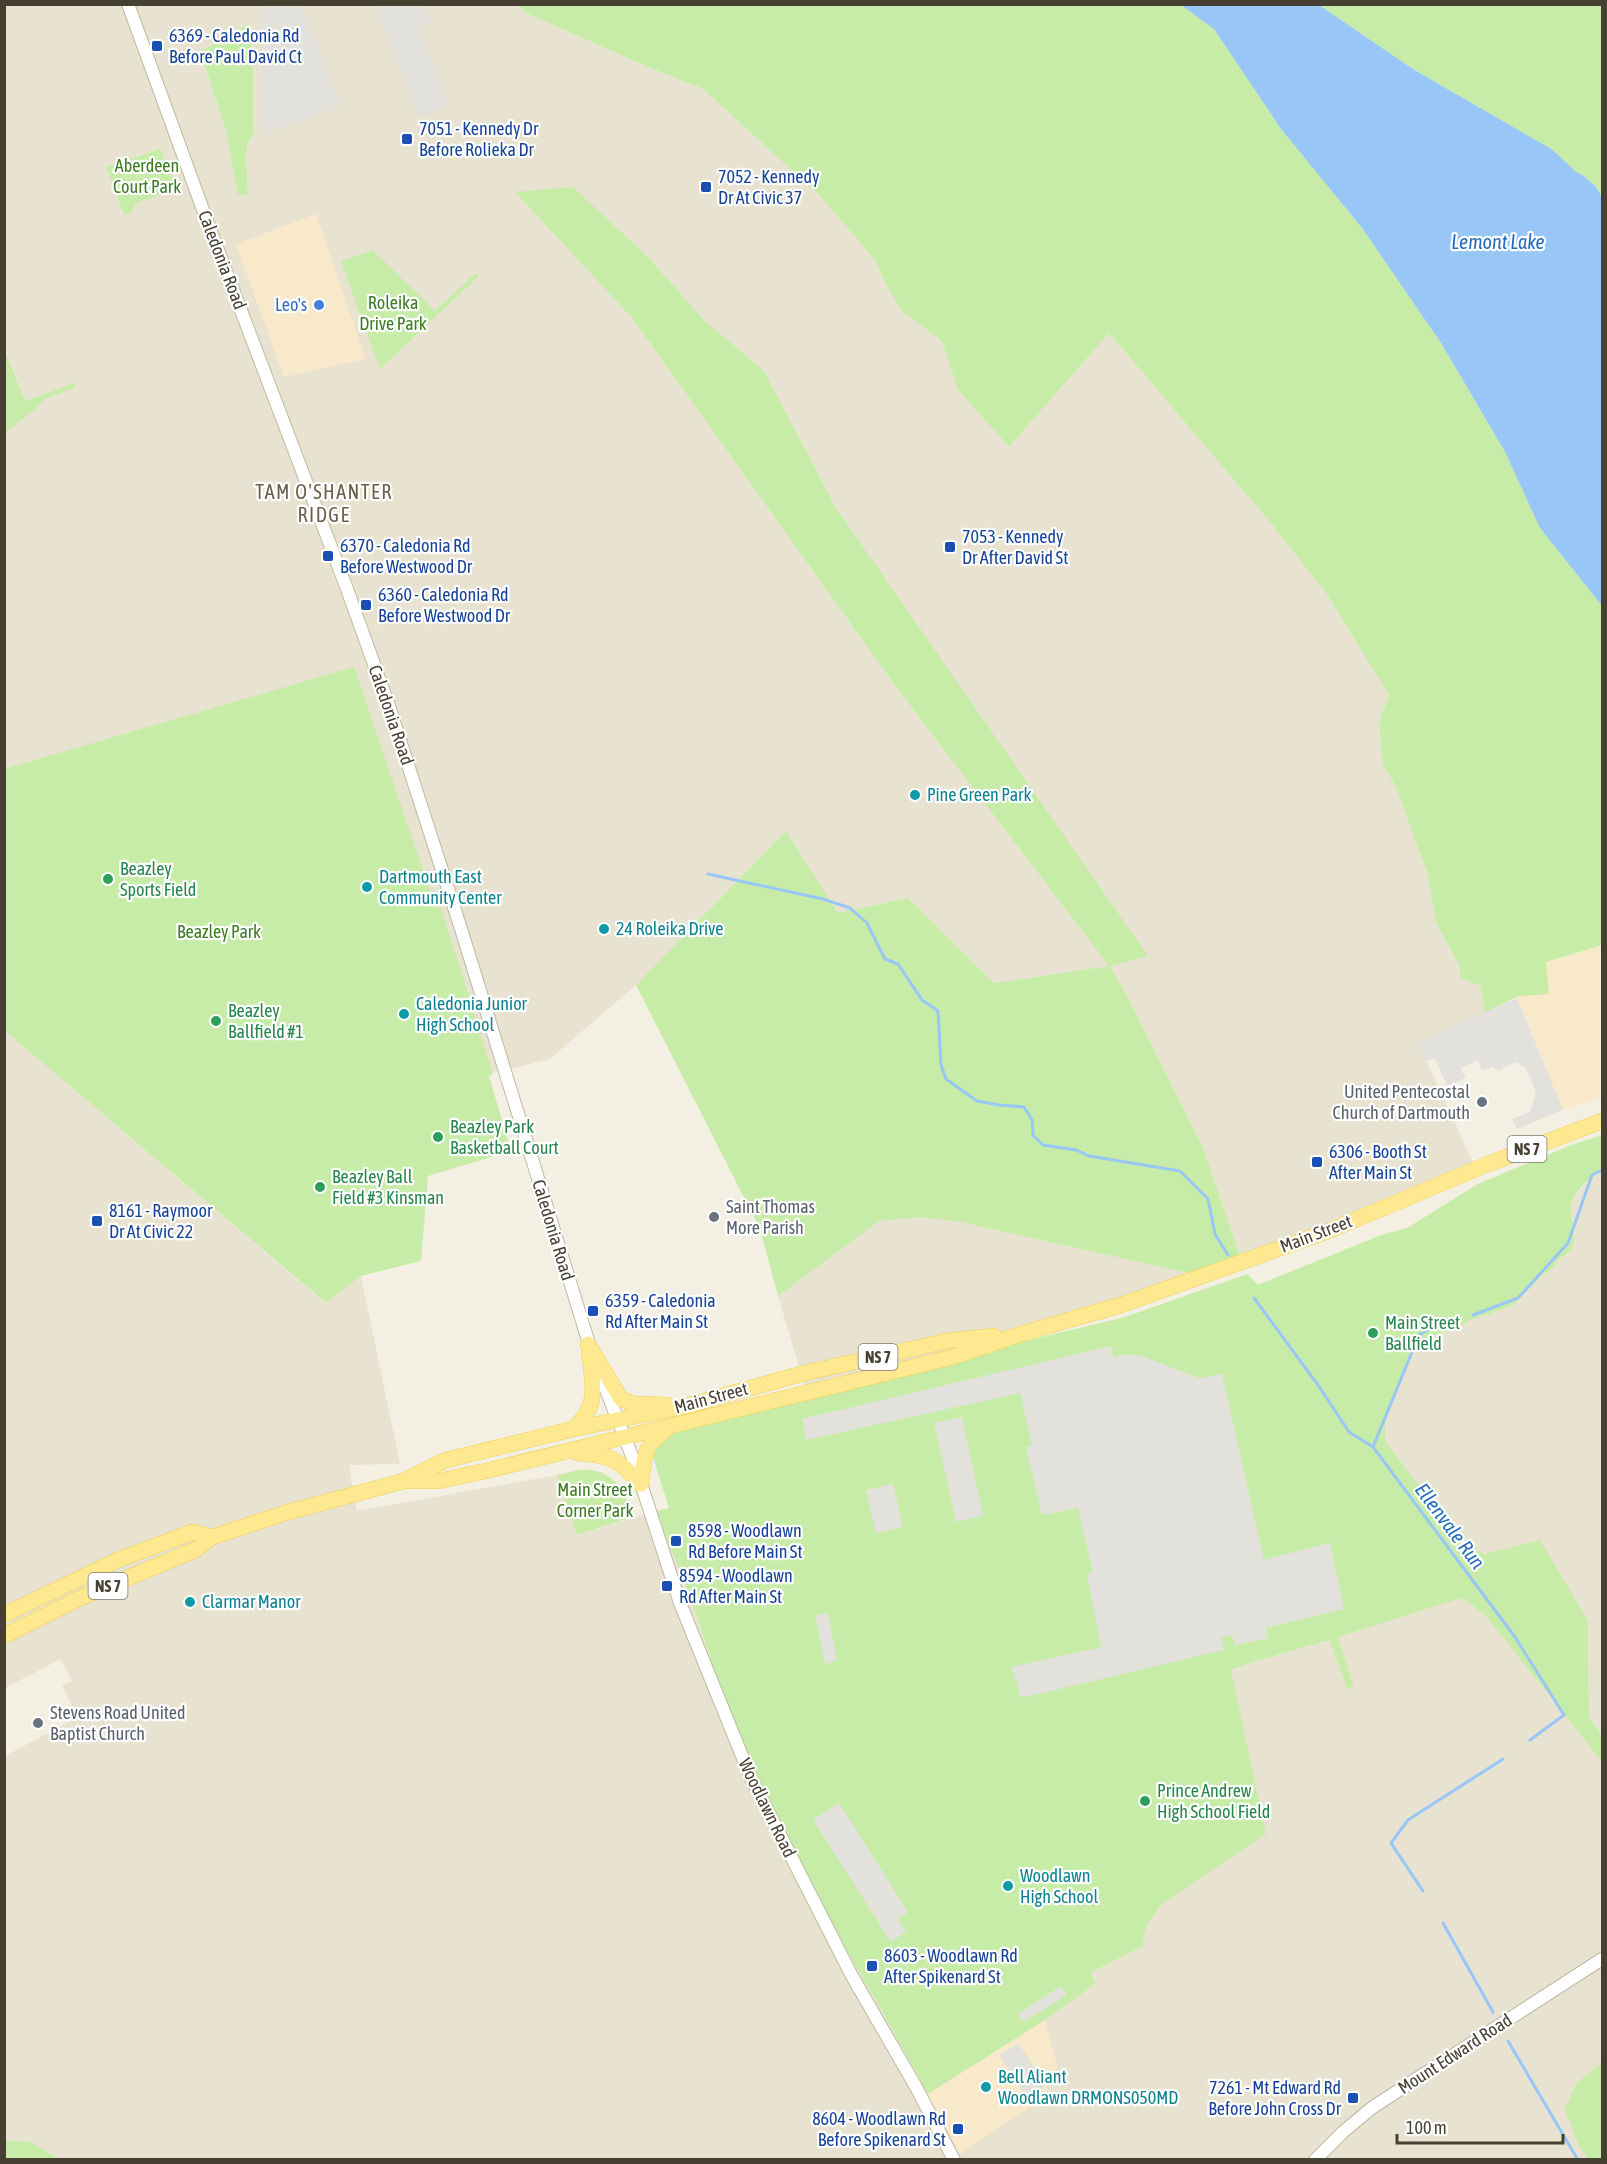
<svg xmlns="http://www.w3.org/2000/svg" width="1607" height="2164" font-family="'Asap Condensed',sans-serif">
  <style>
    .residential { fill: #e8e2d0; fill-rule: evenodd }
    .commercial { fill: #f8e9cb }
    .green { fill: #c7eca7 }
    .parking { fill: #e3e1dc }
    .water { fill: #98c7f7 }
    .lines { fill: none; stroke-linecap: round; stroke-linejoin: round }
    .stream { stroke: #98c7f7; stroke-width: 3 }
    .tertiary-casing { stroke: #bfb9a4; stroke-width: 14 }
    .primary-casing { stroke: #efcf55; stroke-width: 16 }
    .tertiary { stroke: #fff; stroke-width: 12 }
    .primary { stroke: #ffe990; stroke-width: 15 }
    .transit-dot { fill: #1a4fb4; stroke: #fff; stroke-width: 2 }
    .shop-dot { fill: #3f7fe0; stroke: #fff; stroke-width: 2 }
    .culture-dot { fill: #0f9aa8; stroke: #fff; stroke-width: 2 }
    .leisure-dot { fill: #2e9e5b; stroke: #fff; stroke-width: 2 }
    .worship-dot { fill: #6b7280; stroke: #fff; stroke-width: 2 }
    .labels { text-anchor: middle; stroke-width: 4.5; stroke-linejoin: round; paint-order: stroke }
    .shield { fill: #fff; stroke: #7d7970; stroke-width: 1.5 }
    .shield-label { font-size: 16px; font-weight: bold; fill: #454032 }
    .transit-label { font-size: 18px; fill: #164399; stroke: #fff; text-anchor: start }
    .park-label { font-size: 18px; fill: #3b7c21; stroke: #fff }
    .street-label { font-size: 18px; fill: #454032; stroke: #fff }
    .shop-label { font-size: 18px; fill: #366cbe; stroke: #fff; text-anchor: end }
    .culture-label { font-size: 18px; fill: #0d838f; stroke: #fff; text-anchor: start }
    .leisure-label { font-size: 18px; fill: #27864d; stroke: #fff; text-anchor: start }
    .worship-label { font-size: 18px; fill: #5b616d; stroke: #fff; text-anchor: start }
    .water-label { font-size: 20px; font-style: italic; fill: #226cbb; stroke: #fff }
    .neighbourhood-label { font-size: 20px; letter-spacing: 1.5px; fill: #695f49; stroke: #fff }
  </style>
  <rect width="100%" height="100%" fill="#f3f0e3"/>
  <path class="residential" d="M5 5H519L524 12 648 67 703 89 819 195 875 260 887 287 903 312 942 341 958 390 1009 447 1109 333 1274 527 1328 596 1389 695 1379 723 1383 765 1395 785 1428 875 1436 923 1460 967 1480 985 1485 1013 1418 1043 1476 1169 1242 1262 1204 1150 1127 996 1109 966 994 983 908 898 838 913 786 831 636 985 550 1059 488 1074 354 668 5 769V433L33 411 45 399 76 387 74 383 25 401 5 347ZM247 24 253 133 246 149 248 195 231 149 200 51 232 36ZM160 149H161L124 215 106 167ZM516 192 650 259 705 321 764 371 836 508 1109 966 899 691 632 318ZM373 250 435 311 478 275 379 369Z
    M5 1031 325 1303 361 1276 400 1464 349 1465 357 1511 557 1475 577 1535 656 1511 690 1596 753 1790 878 2004 960 2154 1057 2067 1045 2020 1095 1983 1090 1973 1143 1946 1144 1934 1148 1923 1163 1903 1266 1834 1230 1671 1256 1661 1331 1640 1347 1689 1354 1687 1338 1637 1462 1598 1486 1616 1602 1762V2159H55L56 2157 31 2142 5 2140V1756L78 1717 62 1686 72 1681 61 1659 5 1688Z
    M1602 1168V1735L1589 1718 1588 1621 1485 1554 1463 1544 1384 1441V1423L1391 1399 1416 1346 1423 1339 1451 1330 1473 1319 1513 1306 1544 1273 1551 1270 1559 1259 1569 1254 1575 1235 1571 1210 1573 1199 1595 1171Z
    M920 1217 960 1222 1201 1276 1199 1285 807 1394 778 1296 879 1220Z"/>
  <path class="commercial" d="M316 214 366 359 284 377 236 244Z
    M1602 945V1098L1563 1110 1517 998 1546 962Z
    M1045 2020 1057 2067 1047 2077V2096L960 2154 928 2094Z"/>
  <path class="green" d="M1181 4 1214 29 1281 129 1362 228 1439 340 1505 452 1540 528 1602 606V945L1546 962 1549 994 1519 996 1485 1013 1480 985 1460 978V967L1436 923 1428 875 1395 785 1383 765 1379 723 1389 695 1328 596 1274 527 1109 333 1009 447 958 390 942 341 903 312 887 287 875 260 819 195 703 89 648 67 524 12 519 5Z
    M1319 5H1602V197L1596 187 1584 176 1576 172 1553 150 1413 69Z
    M247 24 253 56V133L247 146 246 156 248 195H238L226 131 200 51 232 36Z
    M160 149 177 189 136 203 132 212 124 215 106 167Z
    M573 187 650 259 705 321 764 371 836 508 1148 956 1110 966 1127 996 1204 1150 1242 1262 1201 1276 960 1222 920 1217 879 1221 778 1296 760 1229 636 985 786 831 838 913 908 898 994 983 1109 966 899 691 632 318 515 192Z
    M373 250 435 311 476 273 479 276 380 369 341 261Z
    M4 347 25 401 74 383 76 387 45 399 33 411 5 433Z
    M354 667 436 908 441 907 493 1074 489 1076 511 1151 428 1176 421 1261 361 1276 326 1303 5 1031 4 769Z
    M1602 1135V1168C1596 1171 1593 1175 1588 1180 1582 1186 1576 1192 1573 1200 1566 1217 1581 1231 1570 1252L1559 1259 1551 1270 1544 1273 1513 1306 1473 1319 1451 1330 1423 1339 1416 1346 1391 1399 1385 1420V1441L1463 1544 1485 1554 1540 1540 1588 1621 1589 1718 1602 1735V1762L1486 1616 1462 1598 1338 1637 1354 1687 1347 1689 1330 1640 1256 1661 1231 1670 1266 1834 1161 1905 1148 1923 1144 1934 1143 1946 1090 1973 1096 1983 1045 2020 928 2094 878 2004 753 1790 690 1596 656 1511 669 1508 647 1438 896 1372 1125 1317 1247 1274 1257 1284H1260L1381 1235 1407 1228 1478 1184 1571 1145Z
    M579 1470C613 1467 624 1489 633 1517L577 1535 557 1475Z
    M1602 2062V2159H1589L1579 2146 1565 2110 1576 2084Z
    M4 2140 31 2142 56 2157 55 2159H5Z"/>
  <path class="parking" d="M274 4 302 5 341 106 267 133 262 120 264 8Z
    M375 5H424L433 20 419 27 449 106 418 117Z
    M1517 998 1563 1110 1517 1129 1512 1119 1530 1112 1536 1093 1526 1068 1515 1062 1499 1071 1492 1067 1482 1071 1478 1060 1461 1068 1466 1078 1447 1086 1435 1058 1426 1061 1418 1043Z
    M1111 1346 1114 1358 1127 1354 1142 1356 1199 1378 1222 1374 1264 1560 1330 1543 1344 1609 1266 1628 1268 1638 1235 1645 1232 1635 1221 1637 1224 1650 1021 1698 1012 1667 1101 1647 1087 1574 1093 1572 1078 1508 1042 1515 1026 1447 1032 1445 1020 1393 806 1440 802 1419Z
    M962 1417 983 1516 956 1522 934 1423Z
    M893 1484 903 1527 876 1533 866 1490Z
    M828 1613 837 1661 825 1664 815 1615Z
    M839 1803 908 1912 898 1919 906 1932 891 1942 813 1820Z
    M1061 1986 1067 1995 1023 2022 1018 2014Z
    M1018 2043 1047 2085 1028 2098 999 2056Z"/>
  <path class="water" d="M1181 5H1319L1413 69 1553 150 1576 172 1584 176 1596 187 1602 197V606L1540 528 1505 452 1441 343 1362 228 1281 129 1214 29Z"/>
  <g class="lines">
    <path class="stream" d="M708 874 823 899 850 908 867 923 885 959 898 964 922 1000 938 1011 941 1065 946 1079 977 1101 999 1105 1024 1107 1032 1120 1033 1135 1043 1145 1076 1150 1089 1156 1180 1171 1208 1199 1215 1234 1228 1255
      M1254 1298 1318 1385 1349 1432 1373 1447
      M1473 1315 1518 1298 1568 1243 1592 1175 1602 1170
      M1446 1319 1419 1335 1373 1447 1515 1637 1564 1715 1530 1740
      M1423 1891 1391 1843 1408 1820 1503 1759
      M1443 1923 1493 2012
      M1508 2041 1578 2160"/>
    <g class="tertiary-casing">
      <path id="tertiary" d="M128 4 210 229 347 589 389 706 462 932 591 1350
        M599 1372 632 1456 680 1603 751 1778 852 1976 916 2087 954 2160
        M1315 2160 1343 2132 1373 2107 1602 1959"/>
    </g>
    <g class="primary-casing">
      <path id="primary" d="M588 1344 621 1399 635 1404 667 1405
        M573 1429C601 1405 592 1383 589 1350
        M578 1453C614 1456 617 1459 641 1484
        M404 1481H439L490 1470 953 1357 1024 1333 1121 1305 1331 1230 1488 1164 1602 1121
        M641 1484C645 1454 642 1448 668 1428
        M4 1615 120 1559 182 1536 192 1532 212 1537
        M4 1636 80 1598 197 1549 212 1537 288 1512 404 1481 446 1460 573 1429 686 1406 805 1373 947 1341 994 1336"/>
    </g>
    <use href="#tertiary" class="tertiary"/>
    <use href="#primary" class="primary"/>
  </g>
  <g class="transit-dot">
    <rect x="151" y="40" width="12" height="12" rx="3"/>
    <rect x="401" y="133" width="12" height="12" rx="3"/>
    <rect x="700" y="181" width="12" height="12" rx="3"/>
    <rect x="944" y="541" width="12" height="12" rx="3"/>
    <rect x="322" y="550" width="12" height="12" rx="3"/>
    <rect x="360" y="599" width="12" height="12" rx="3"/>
    <rect x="1311" y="1156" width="12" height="12" rx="3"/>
    <rect x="91" y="1215" width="12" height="12" rx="3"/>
    <rect x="587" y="1305" width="12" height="12" rx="3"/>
    <rect x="670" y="1535" width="12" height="12" rx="3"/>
    <rect x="661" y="1580" width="12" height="12" rx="3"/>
    <rect x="866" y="1960" width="12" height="12" rx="3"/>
    <rect x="1347" y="2092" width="12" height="12" rx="3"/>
    <rect x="952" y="2123" width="12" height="12" rx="3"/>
  </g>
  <circle class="shop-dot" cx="319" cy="305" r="6"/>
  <g class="culture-dot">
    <circle cx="915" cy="795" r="6"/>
    <circle cx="367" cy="887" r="6"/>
    <circle cx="604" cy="929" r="6"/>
    <circle cx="404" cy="1014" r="6"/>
    <circle cx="190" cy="1602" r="6"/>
    <circle cx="1008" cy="1886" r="6"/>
    <circle cx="986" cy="2087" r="6"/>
  </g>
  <g class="leisure-dot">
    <circle cx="108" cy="879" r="6"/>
    <circle cx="216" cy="1021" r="6"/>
    <circle cx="438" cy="1137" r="6"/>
    <circle cx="320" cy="1187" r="6"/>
    <circle cx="1373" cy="1333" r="6"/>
    <circle cx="1145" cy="1801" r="6"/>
  </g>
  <g class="worship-dot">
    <circle cx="1482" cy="1102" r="6"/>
    <circle cx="714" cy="1217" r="6"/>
    <circle cx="38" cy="1723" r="6"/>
  </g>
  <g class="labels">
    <g class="shield">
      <rect x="1507.5" y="1136" width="39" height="26" rx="4.5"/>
      <rect x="858.5" y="1344" width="39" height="26" rx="4.5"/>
      <rect x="88.5" y="1573" width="39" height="26" rx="4.5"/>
    </g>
    <g class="shield-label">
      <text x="1527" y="1155">NS 7</text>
      <text x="878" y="1363">NS 7</text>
      <text x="108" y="1592">NS 7</text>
    </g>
    <g class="transit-label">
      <text x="169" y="42">6369 - Caledonia Rd<tspan x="169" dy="21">Before Paul David Ct</tspan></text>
      <text x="419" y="135">7051 - Kennedy Dr<tspan x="419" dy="21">Before Rolieka Dr</tspan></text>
      <text x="718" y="183">7052 - Kennedy<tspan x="718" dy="21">Dr At Civic 37</tspan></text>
      <text x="962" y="543">7053 - Kennedy<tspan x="962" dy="21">Dr After David St</tspan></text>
      <text x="340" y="552">6370 - Caledonia Rd<tspan x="340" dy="21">Before Westwood Dr</tspan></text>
      <text x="378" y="601">6360 - Caledonia Rd<tspan x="378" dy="21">Before Westwood Dr</tspan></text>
      <text x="1329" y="1158">6306 - Booth St<tspan x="1329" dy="21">After Main St</tspan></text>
      <text x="109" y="1217">8161 - Raymoor<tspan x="109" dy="21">Dr At Civic 22</tspan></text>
      <text x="605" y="1307">6359 - Caledonia<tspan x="605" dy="21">Rd After Main St</tspan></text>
      <text x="688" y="1537">8598 - Woodlawn<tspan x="688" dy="21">Rd Before Main St</tspan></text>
      <text x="679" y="1582">8594 - Woodlawn<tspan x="679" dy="21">Rd After Main St</tspan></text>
      <text x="884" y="1962">8603 - Woodlawn Rd<tspan x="884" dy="21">After Spikenard St</tspan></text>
      <text x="1341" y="2094" text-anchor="end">7261 - Mt Edward Rd<tspan x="1341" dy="21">Before John Cross Dr</tspan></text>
      <text x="946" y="2125" text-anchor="end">8604 - Woodlawn Rd<tspan x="946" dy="21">Before Spikenard St</tspan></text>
    </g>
    <g class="park-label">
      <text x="147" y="172">Aberdeen<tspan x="147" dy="21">Court Park</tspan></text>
      <text x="393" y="309">Roleika<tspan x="393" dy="21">Drive Park</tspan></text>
      <text x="219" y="938">Beazley Park</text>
      <text x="595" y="1496">Main Street<tspan x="595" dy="21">Corner Park</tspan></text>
    </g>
    <g class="street-label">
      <text transform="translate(222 260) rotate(69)" y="6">Caledonia Road</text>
      <text transform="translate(391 715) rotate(71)" y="6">Caledonia Road</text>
      <text transform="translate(553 1230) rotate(73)" y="6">Caledonia Road</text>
      <text transform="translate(1316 1234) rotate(-21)" y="6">Main Street</text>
      <text transform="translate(711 1398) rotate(-15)" y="6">Main Street</text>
      <text transform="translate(767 1808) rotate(64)" y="6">Woodlawn Road</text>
      <text transform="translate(1455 2054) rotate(-33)" y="6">Mount Edward Road</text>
    </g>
    <g class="shop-label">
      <text x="307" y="311">Leo's</text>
    </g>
    <g class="culture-label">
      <text x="927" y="801">Pine Green Park</text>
      <text x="379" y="883">Dartmouth East<tspan x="379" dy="21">Community Center</tspan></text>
      <text x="616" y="935">24 Roleika Drive</text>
      <text x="416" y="1010">Caledonia Junior<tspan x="416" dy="21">High School</tspan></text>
      <text x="202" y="1608">Clarmar Manor</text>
      <text x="1020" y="1882">Woodlawn<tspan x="1020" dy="21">High School</tspan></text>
      <text x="998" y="2083">Bell Aliant<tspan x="998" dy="21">Woodlawn DRMONS050MD</tspan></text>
    </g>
    <g class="leisure-label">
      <text x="120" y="875">Beazley<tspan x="120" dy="21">Sports Field</tspan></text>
      <text x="228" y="1017">Beazley<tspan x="228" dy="21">Ballfield #1</tspan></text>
      <text x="450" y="1133">Beazley Park<tspan x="450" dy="21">Basketball Court</tspan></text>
      <text x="332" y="1183">Beazley Ball<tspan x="332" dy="21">Field #3 Kinsman</tspan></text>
      <text x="1385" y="1329">Main Street<tspan x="1385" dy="21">Ballfield</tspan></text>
      <text x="1157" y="1797">Prince Andrew<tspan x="1157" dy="21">High School Field</tspan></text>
    </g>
    <g class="worship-label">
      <text x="1470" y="1098" text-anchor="end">United Pentecostal<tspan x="1470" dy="21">Church of Dartmouth</tspan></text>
      <text x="726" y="1213">Saint Thomas<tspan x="726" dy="21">More Parish</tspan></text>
      <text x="50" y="1719">Stevens Road United<tspan x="50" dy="21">Baptist Church</tspan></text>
    </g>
    <g class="water-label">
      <text x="1498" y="249">Lemont Lake</text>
      <text transform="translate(1450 1526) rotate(53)" y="7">Ellenvale Run</text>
    </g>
    <g class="neighbourhood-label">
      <text x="324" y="499">TAM O'SHANTER<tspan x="324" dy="23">RIDGE</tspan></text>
    </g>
  </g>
  <rect width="1607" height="2164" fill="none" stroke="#454032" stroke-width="12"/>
  <path d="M1397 2134v9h166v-9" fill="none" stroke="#454032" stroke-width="3"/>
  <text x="1406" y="2134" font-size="18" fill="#454032" stroke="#ffffff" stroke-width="4.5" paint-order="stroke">100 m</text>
</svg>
